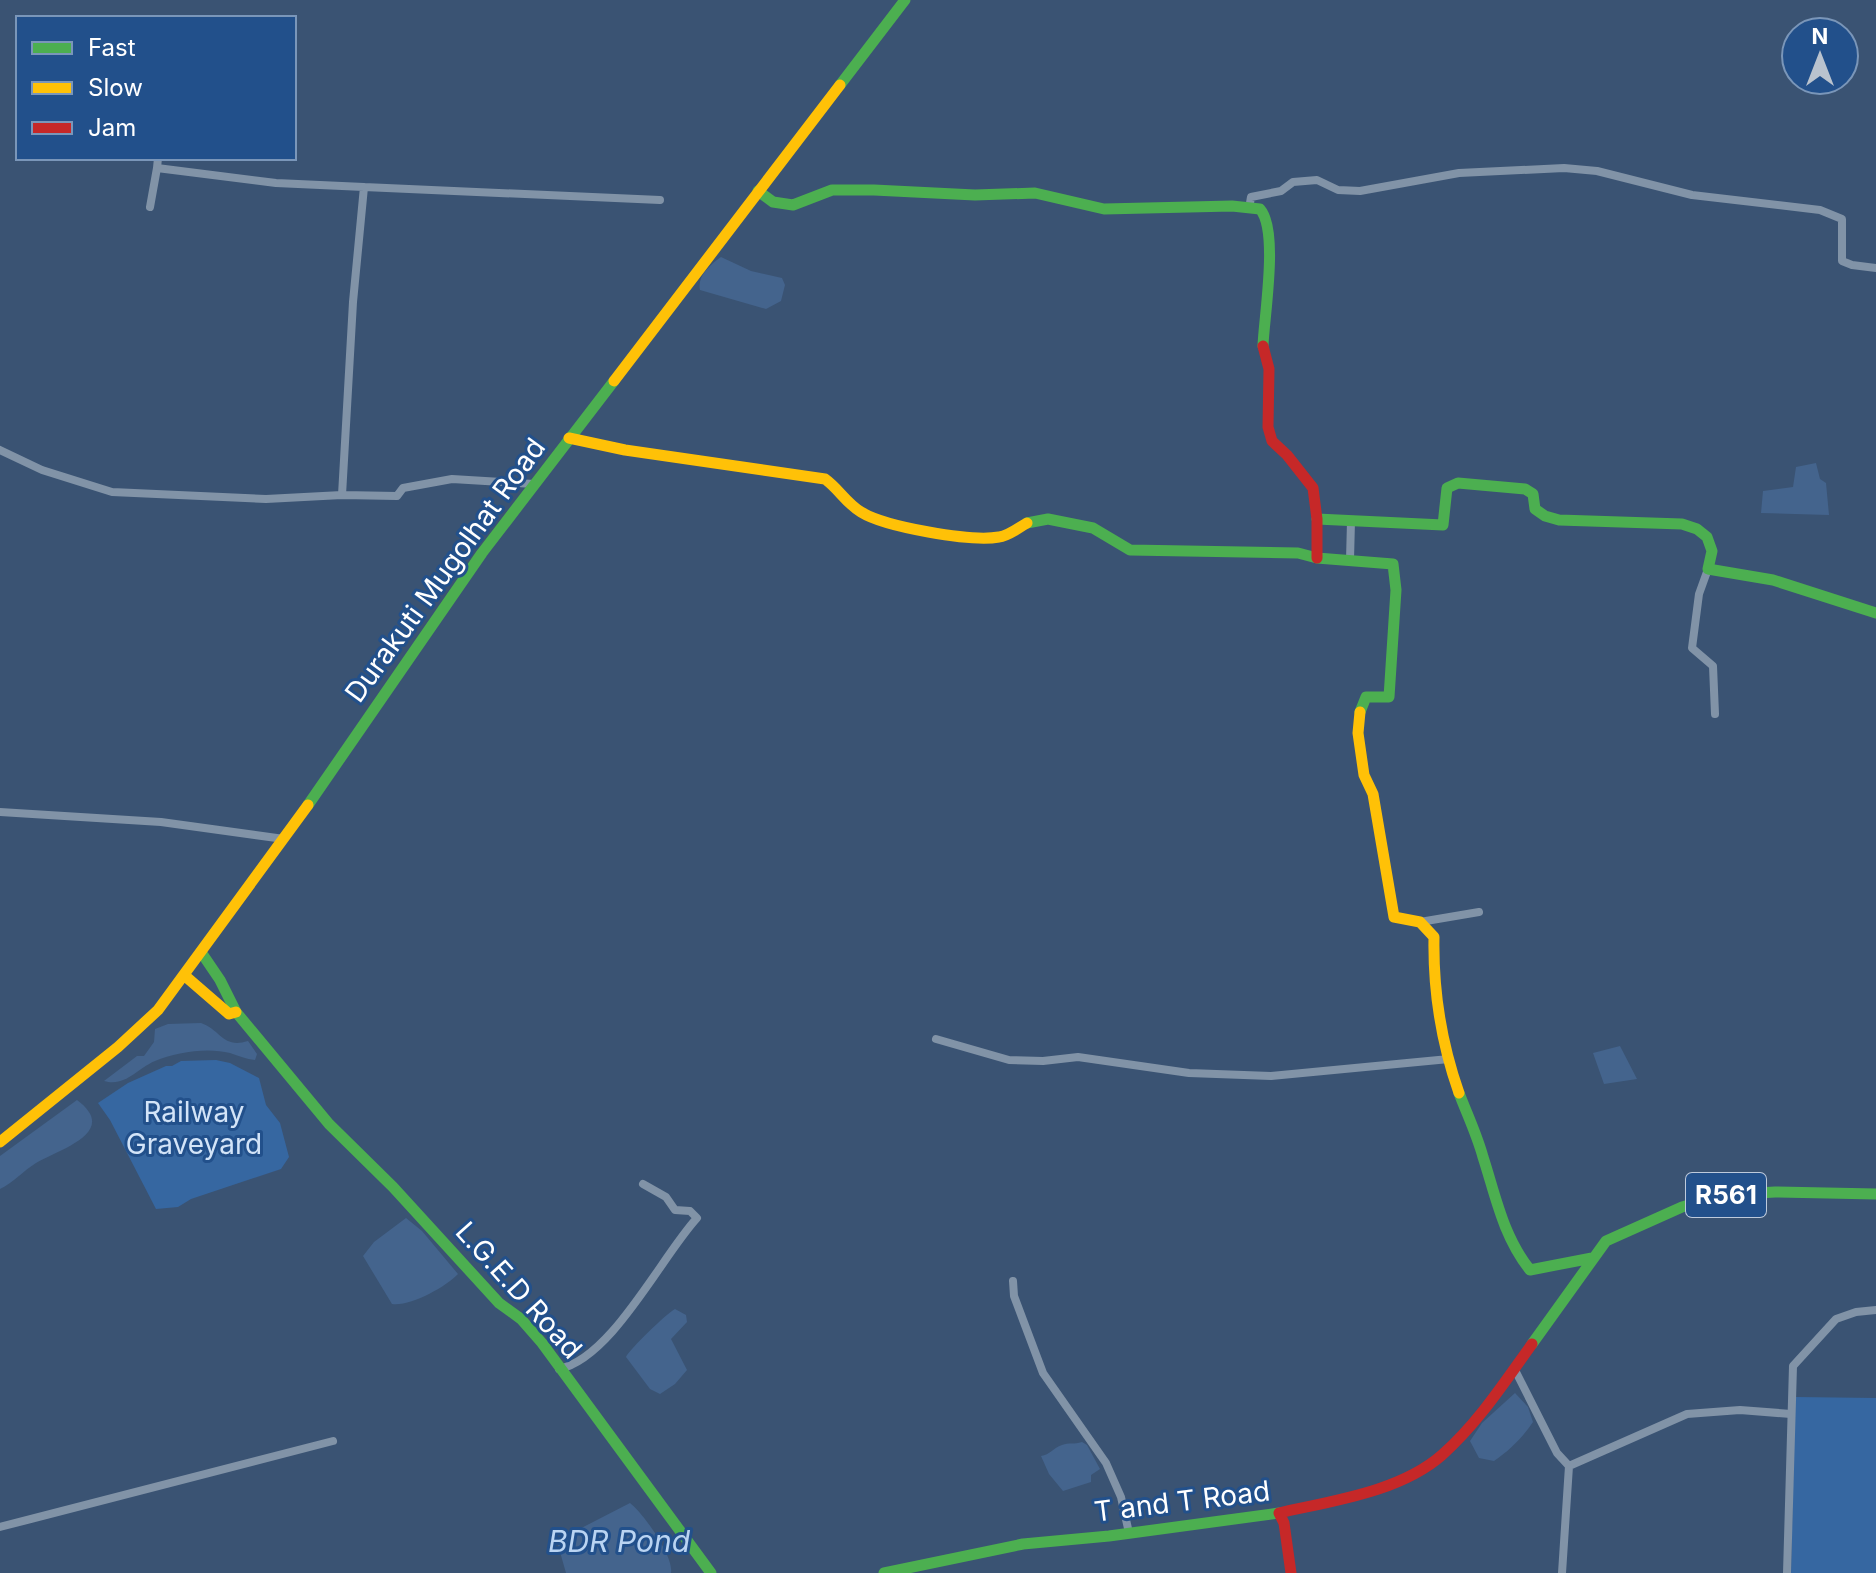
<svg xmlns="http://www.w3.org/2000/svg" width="1876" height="1573" font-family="Inter,sans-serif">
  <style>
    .green { fill: #3667a1 }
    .water { fill: #44648d }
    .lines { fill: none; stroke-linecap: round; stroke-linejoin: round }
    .street { stroke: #8193a7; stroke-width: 8 }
    .fast { stroke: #4caf50; stroke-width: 11 }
    .slow { stroke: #ffc107; stroke-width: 11 }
    .jam { stroke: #c62828; stroke-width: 11 }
    .labels { text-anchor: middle; stroke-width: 6; stroke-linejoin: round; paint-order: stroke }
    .shield { fill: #22508b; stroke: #bdcadc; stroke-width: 2 }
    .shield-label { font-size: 26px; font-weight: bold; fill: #fff }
    .street-label { font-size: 28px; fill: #fff; stroke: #22508b }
    .park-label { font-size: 28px; fill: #d3e4f8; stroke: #22508b }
    .water-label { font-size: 30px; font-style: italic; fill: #bad4f2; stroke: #22508b }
  </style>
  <rect width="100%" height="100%" fill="#3a5373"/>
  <path class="green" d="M216 1060 230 1063 259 1078 266 1105 280 1123 289 1157 281 1169 191 1199 178 1207 156 1209 110 1120 98 1103 128 1083 166 1066H172L181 1061Z
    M1795 1397 1876 1398V1573H1791Z"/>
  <path class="water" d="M721 257 751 271 782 278 785 285 781 301 766 309 700 290C697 276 710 265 721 257Z
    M1816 463 1820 479 1826 483 1829 515 1761 513 1763 491 1793 487 1796 467Z
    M201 1023C221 1030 223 1049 248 1041L257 1054 255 1060C246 1059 239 1056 230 1053 208 1047 176 1052 155 1061 136 1069 126 1087 104 1081L137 1056H144L154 1042 155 1029 168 1024Z
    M1620 1046 1637 1079 1604 1084 1593 1053Z
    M77 1100C120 1132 60 1149 36 1163 23 1171 13 1183 0 1189V1156Z
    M406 1218 422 1231 458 1274C446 1287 409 1307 392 1304L363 1256 374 1242Z
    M675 1309 686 1315 687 1322 671 1339 687 1370 675 1384 660 1394 650 1389 626 1357C629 1350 668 1312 675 1309Z
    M1515 1393 1528 1407 1533 1422C1522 1438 1510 1450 1494 1461L1479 1458 1470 1441 1482 1423Z
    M1082 1442 1087 1445 1100 1469 1091 1475V1482L1063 1491 1049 1474 1041 1456C1050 1455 1053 1448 1062 1445 1069 1442 1074 1445 1082 1442Z
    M630 1503C643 1513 674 1556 671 1573H566L558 1545 560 1539Z"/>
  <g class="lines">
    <path class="street" d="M158 158 157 168 276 183 364 187 353 302 342 495
      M364 187 660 200
      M150 207 157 168
      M1249 209 1251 197 1281 191 1293 182 1317 180 1338 190 1360 191 1459 173 1564 168 1597 171 1692 195 1820 210 1842 219V261L1852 265 1876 268
      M0 450 42 470 112 492 266 499 342 495 397 496 403 488 452 479 534 484
      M1350 560 1351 521
      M1708 569 1699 594 1692 648 1713 666 1715 714
      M0 812 161 822 284 839
      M1420 922 1479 912
      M936 1039 1009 1060 1043 1061 1078 1057 1189 1073 1271 1076 1449 1059
      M1013 1281 1014 1296 1043 1373 1106 1463 1121 1497 1129 1533
      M559 1369C612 1358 661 1257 697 1218L690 1211 675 1210 666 1197 643 1184
      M1515 1370 1557 1453 1569 1466 1562 1573
      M1569 1466 1687 1414 1740 1410 1791 1414
      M0 1527 333 1441
      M1787 1573 1793 1366 1836 1319 1856 1312 1876 1310"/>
    <path class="fast" d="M840 85 905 0
      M758 191 773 202 793 205 832 190H874L975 195 1035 193 1104 209 1232 206 1260 209C1279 231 1264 316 1263 346
      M1317 519 1443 525 1447 488 1458 483 1525 489 1533 494 1535 509 1545 516 1559 520 1682 524 1697 529 1707 537 1712 551 1708 569 1773 580 1876 613
      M1027 523 1048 519 1093 528 1130 550 1298 553 1317 558 1393 564 1396 590 1389 697H1366L1360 712
      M308 805 482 553 614 381
      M201 952 220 980 236 1012 329 1124 393 1187 499 1303 521 1319 542 1343 711 1573
      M1459 1093C1467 1114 1477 1135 1483 1157 1496 1197 1503 1236 1530 1270L1592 1258
      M1532 1344 1606 1241 1682 1207 1724 1195 1775 1192 1876 1194
      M884 1573 1023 1544 1109 1536 1279 1513"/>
    <path class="slow" d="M614 381 840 85
      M569 438 625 450 825 479C839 489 846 503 861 512 885 527 971 542 999 537 1009 536 1018 528 1027 523
      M1360 712 1358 733 1364 775 1373 794 1394 917 1420 922 1434 937C1433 991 1441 1042 1459 1093
      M184 975 229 1014 236 1012
      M0 1142 118 1047 158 1010 308 805"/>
    <path class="jam" d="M1263 346 1269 369 1268 427 1272 441 1287 455 1313 488 1317 519V558
      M1291 1573 1284 1523 1279 1513C1331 1501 1400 1492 1442 1455 1478 1423 1504 1383 1532 1344"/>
  </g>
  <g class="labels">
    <rect class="shield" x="1686" y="1173" width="80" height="44" rx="6"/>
    <g class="shield-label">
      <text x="1726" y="1204">R561</text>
    </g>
    <g class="street-label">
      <text transform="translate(445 570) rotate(-54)" y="10">Durakuti Mugolhat Road</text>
      <text transform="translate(519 1290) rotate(48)" y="10">L.G.E.D Road</text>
      <text transform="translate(1182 1501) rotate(-7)" y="10">T and T Road</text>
    </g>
    <g class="park-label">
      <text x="194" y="1122">Railway<tspan x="194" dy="32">Graveyard</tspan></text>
    </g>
    <g class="water-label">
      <text x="619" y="1552">BDR Pond</text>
    </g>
  </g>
  <rect x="16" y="16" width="280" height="144" fill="#22508b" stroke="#7a96b9" stroke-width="2"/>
  <rect x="32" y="42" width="40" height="12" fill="#4caf50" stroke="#7a96b9" stroke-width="2"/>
  <text x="88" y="56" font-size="24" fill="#ffffff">Fast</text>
  <rect x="32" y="82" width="40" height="12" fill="#ffc107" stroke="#7a96b9" stroke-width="2"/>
  <text x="88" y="96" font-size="24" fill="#ffffff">Slow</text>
  <rect x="32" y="122" width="40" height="12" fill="#c62828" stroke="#7a96b9" stroke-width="2"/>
  <text x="88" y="136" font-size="24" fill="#ffffff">Jam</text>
  <g transform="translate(1820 56)"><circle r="38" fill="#22508b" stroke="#7a96b9" stroke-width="2"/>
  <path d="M0-6L14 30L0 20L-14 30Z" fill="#bac3ce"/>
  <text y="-12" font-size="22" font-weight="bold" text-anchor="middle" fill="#ffffff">N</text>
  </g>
</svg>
